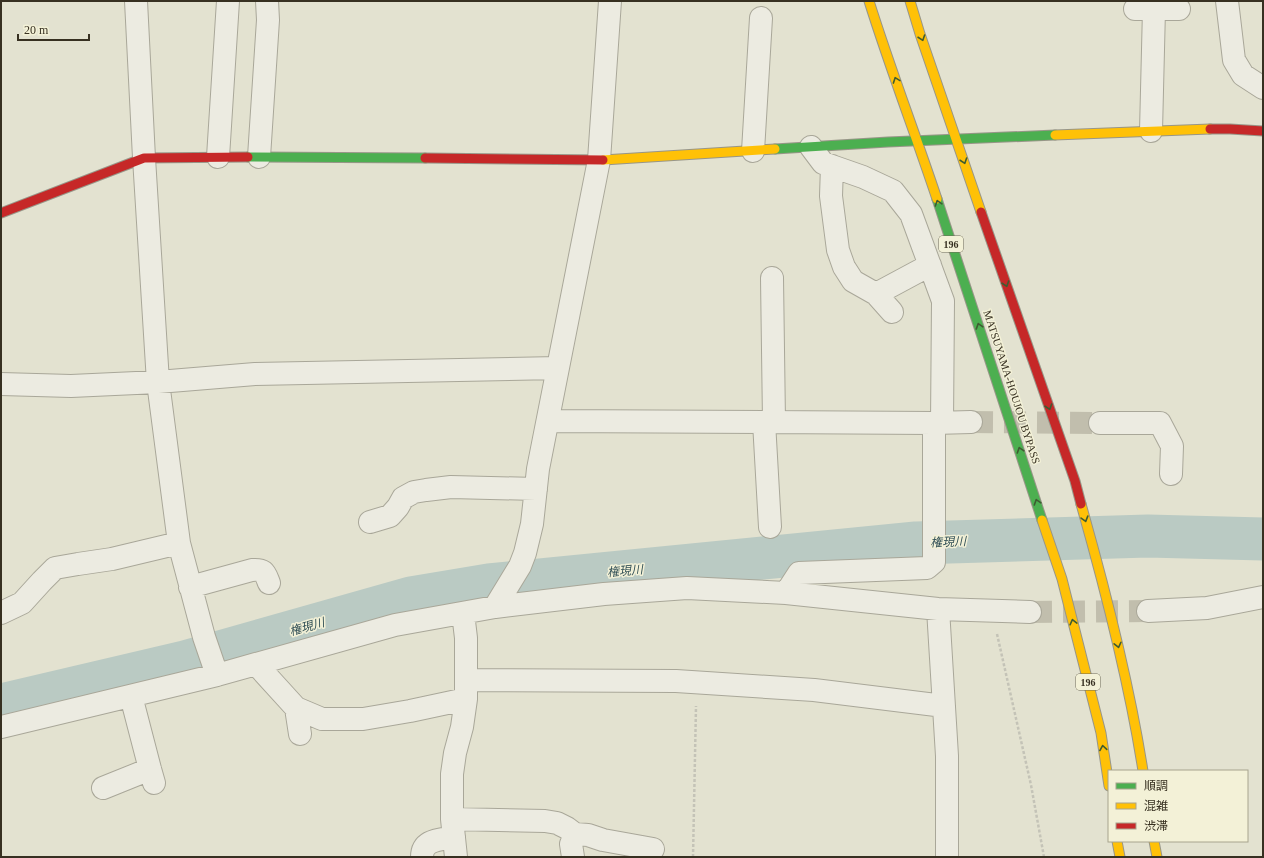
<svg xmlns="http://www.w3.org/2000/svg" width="1264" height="858" font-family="'Times New Roman','Noto Sans JP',serif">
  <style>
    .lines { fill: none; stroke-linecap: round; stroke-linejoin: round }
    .river { stroke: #bacac3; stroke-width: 43 }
    .street-tunnel { stroke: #c1bead; stroke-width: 22; stroke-dasharray: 22 11; stroke-linecap: butt }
    .street-casing { stroke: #a9a799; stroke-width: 24 }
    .fast-casing { stroke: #989688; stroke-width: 11 }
    .slow-casing { stroke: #989688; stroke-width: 11 }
    .jam-casing { stroke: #989688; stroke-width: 11 }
    .path { stroke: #c4c3b7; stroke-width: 2.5; stroke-dasharray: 3 2; stroke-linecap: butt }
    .street { stroke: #ecebe1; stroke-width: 22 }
    .fast { stroke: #4caf50; stroke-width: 9 }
    .slow { stroke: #ffc107; stroke-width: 9 }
    .jam { stroke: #c62828; stroke-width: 9 }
    .oneway { stroke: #3e5c31 }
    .labels { text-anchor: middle; stroke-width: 3; stroke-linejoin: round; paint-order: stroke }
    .shield { fill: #f3f1d7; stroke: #6f6a58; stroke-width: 1 }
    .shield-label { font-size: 10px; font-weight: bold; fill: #373021 }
    .street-label { font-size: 11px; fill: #373021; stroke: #f3f1d7 }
    .water-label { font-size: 12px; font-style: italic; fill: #325056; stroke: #f3f1d7 }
  </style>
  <rect width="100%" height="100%" fill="#e3e2d0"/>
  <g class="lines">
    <path class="river" d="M1 705 185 662 411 598 489 585 916 543 1148 536 1263 539"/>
    <path class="street-tunnel" d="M971 422 1100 423
      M1030 612 1148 611"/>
    <g class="street-casing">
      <path id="street" d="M136 1 144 158 158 382 179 543 204 637 217 675
        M1227 1 1234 60 1243 75 1263 88
        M1135 9H1179
        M1151 131 1154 9
        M811 147 823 163 863 177 893 191 911 214 943 301 942 423
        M753 151 761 18
        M218 157 228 1
        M259 157 268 20 267 1
        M832 166 831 196 838 250 844 267 853 281 876 294 892 312
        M772 278 774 422
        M876 294 930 265
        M1 384 71 386 158 382 255 374 558 368
        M548 421 934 423 971 422
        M764 422 770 527
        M1100 423H1160L1172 446 1171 474
        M370 522 390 516 398 507 403 498 414 492 426 490 451 487 536 489
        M190 587 252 570C265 569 265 573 269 583
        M786 593 799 573 927 568 934 562V423
        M495 607 520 566 525 553 532 524 538 469 599 160 610 1
        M938 609 947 756V857
        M1148 611 1207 608 1263 597
        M1 613 22 603 42 581 55 568 78 564 112 559 179 543
        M256 664 296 708 322 719H363L410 711 466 699
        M466 680 676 681 814 690 944 706
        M131 696 150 769 154 783
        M296 708 300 734
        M1 727 217 675 395 625 495 607 604 594 687 588 786 593 938 609 1030 612
        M103 788 150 769
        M452 819 545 821 557 823 567 828 575 834 588 835 603 840 653 849
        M422 857C422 839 440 840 454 837
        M456 857 452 819V774L455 753 462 727 466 699V638L463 613
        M573 857 571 844 575 834"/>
    </g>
    <g class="fast-casing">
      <path id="fast" d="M775 149 888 142 1055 135
        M248 157 425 158
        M937 199 1042 520"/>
    </g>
    <g class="slow-casing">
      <path id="slow" d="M869 1C890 68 915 133 937 199
        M910 1 920 34 981 212
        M1055 135 1210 129
        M603 160 775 149
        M1081 504C1106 592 1129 681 1143 771
        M1042 520 1062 579 1101 733 1109 786
        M1117 841 1120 857
        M1154 841 1157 857"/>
    </g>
    <g class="jam-casing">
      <path id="jam" d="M1210 129H1230L1263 131
        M425 158 603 160
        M981 212 1075 481 1081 504
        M1 213 144 158 248 157"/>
    </g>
    <path class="path" d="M997 634 1031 785 1044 857
      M693 857 696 706"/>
    <use href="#street" class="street"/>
    <use href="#fast" class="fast"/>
    <use href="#slow" class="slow"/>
    <use href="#jam" class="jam"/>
  </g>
  <defs><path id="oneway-chevron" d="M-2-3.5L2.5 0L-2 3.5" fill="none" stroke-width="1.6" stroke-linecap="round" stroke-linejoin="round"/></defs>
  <g class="oneway">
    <use href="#oneway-chevron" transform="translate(922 38) rotate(71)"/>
    <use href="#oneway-chevron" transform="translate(896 80) rotate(-110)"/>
    <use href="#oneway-chevron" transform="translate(964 161) rotate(71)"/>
    <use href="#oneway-chevron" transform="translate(938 203) rotate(-108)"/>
    <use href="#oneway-chevron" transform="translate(1006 284) rotate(71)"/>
    <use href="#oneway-chevron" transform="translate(979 326) rotate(-108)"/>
    <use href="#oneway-chevron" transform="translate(1049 407) rotate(71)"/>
    <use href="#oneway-chevron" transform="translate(1020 450) rotate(-108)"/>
    <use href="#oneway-chevron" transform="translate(1037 502) rotate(-108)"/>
    <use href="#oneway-chevron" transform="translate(1085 519) rotate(74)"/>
    <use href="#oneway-chevron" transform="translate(1073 622) rotate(-104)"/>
    <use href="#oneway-chevron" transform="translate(1118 645) rotate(77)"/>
    <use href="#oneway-chevron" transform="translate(1103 748) rotate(-99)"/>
  </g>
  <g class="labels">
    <g class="shield">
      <rect x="939" y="236" width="24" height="16" rx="3"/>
      <rect x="1076" y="674" width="24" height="16" rx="3"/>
    </g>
    <g class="shield-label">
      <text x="951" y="248">196</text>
      <text x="1088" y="686">196</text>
    </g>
    <g class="street-label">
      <text transform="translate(1012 387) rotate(72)" y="4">MATSUYAMA-HOUJOU BYPASS</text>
    </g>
    <g class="water-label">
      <text transform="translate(948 542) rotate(-2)" y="4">権現川</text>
      <text transform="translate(625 571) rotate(-5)" y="4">権現川</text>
      <text transform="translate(307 627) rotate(-16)" y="4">権現川</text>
    </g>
  </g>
  <rect width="1264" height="858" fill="none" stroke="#373021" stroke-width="4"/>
  <rect x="1108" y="770" width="140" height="72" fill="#f3f1d7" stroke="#a8a48e"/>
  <rect x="1116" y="783" width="20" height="6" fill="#4caf50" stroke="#a8a48e"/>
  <text x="1144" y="790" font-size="12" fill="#373021">順調</text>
  <rect x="1116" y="803" width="20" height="6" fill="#ffc107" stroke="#a8a48e"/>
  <text x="1144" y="810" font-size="12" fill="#373021">混雑</text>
  <rect x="1116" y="823" width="20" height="6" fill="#c62828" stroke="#a8a48e"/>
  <text x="1144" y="830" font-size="12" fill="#373021">渋滞</text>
  <path d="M18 34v6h71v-6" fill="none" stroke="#373021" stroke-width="2"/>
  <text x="24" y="34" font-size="12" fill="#373021" stroke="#f3f1d7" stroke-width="3" paint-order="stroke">20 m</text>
</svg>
